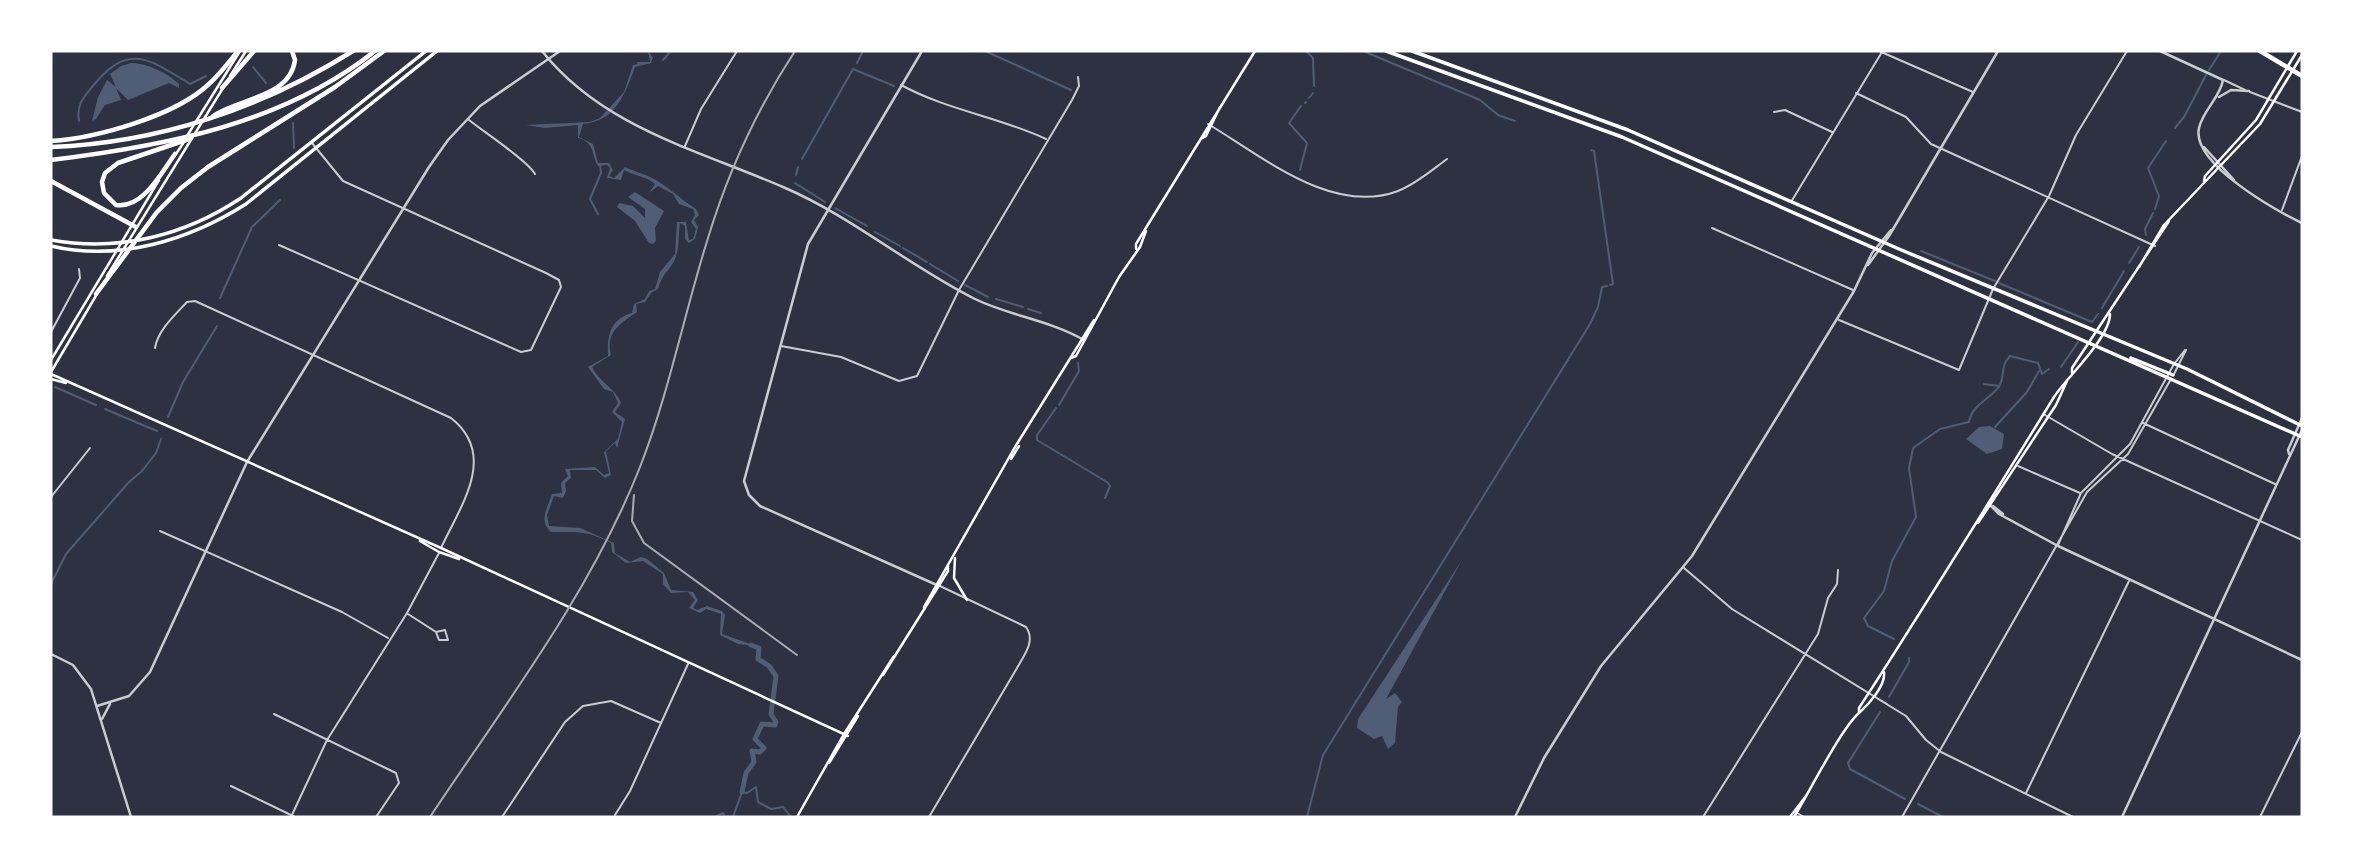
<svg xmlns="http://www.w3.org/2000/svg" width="2353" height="868" font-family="Georgia,serif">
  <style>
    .water { fill: #4f5d75 }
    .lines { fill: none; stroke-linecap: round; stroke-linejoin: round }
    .stream { stroke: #4f5d75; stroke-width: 2 }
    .river { stroke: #4f5d75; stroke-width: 5 }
    .minor { stroke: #caccd0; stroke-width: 2 }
    .tertiary { stroke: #caccd0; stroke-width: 2.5 }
    .secondary { stroke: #fff; stroke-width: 2.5 }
    .primary { stroke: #fff; stroke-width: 3.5 }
    .motorway { stroke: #fff; stroke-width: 4.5 }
    .rail { stroke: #abadb3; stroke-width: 2 }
  </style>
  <rect width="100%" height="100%" fill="#2d3142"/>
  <path class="water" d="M648 51 653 58 651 63 635 67C625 94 616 121 583 124L579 137 593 144 598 163H609L613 170 609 176 614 178 625 167C633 171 641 173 650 177 667 185 680 199 696 209L699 215 694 220 698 227 695 239 689 243 685 239V226L680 223C678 235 680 247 675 259 669 272 663 272 658 289L651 293 645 302 636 304 637 312C621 323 605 332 611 355L592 367C600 383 615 388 621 403L615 412 625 419 617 448 615 443 606 451 611 475 605 478 596 470H570L571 478 565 483 566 491 563 498 554 496 547 515 549 526 580 528 614 543 615 553 630 562 641 557 647 559 664 573 671 590 693 592 698 600 693 608 697 610 707 606 722 611 725 615 722 634 756 646 738 644 720 635 721 614 706 609 700 613 689 608 695 600 688 592 671 593 663 584V574L643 561 626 563 612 552 611 543C587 530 577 532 551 532 538 521 548 507 552 494L562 493 561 483 568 476 565 469 595 467 604 475 609 473 604 452 618 439 622 422 612 412 618 403 613 392 604 389 588 367 608 356C607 336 610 319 632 313L634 304 645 299 649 291 655 289 660 272 675 254 677 222H686L689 240 693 239 696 229 691 222 695 215 693 209 679 204 673 194 658 186 649 193 655 184C646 176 634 176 624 170L621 180 607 178 610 168 607 165 598 166C591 154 595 142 578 138V125L545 128 526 125 590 122 600 118 624 92 633 65 650 62Z
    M131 63C147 63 168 73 179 84V88L169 83 128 100 116 88 121 100 105 105 96 119 92 121 98 97 107 80 116 87 110 74 121 66Z
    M635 192 664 211 655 228 656 241 653 244 649 243 635 221 617 207 619 203 633 206 645 218V209L628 197Z
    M1990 426 2004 434 2002 449 1987 454 1966 439 1979 427Z
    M1462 560 1386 699 1395 693 1402 702 1398 707 1395 743 1388 749 1382 736 1374 739 1357 728 1358 719Z"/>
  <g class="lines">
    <path class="stream" d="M985 51 1071 90
      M1306 51 1313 58 1314 86
      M1363 51 1480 100 1498 115 1515 121
      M663 60 671 51
      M638 63H649
      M857 63 863 51
      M253 67 266 83
      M2209 70 2221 51
      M1309 98 1313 93
      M1305 103 1306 102
      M79 121C76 106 83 98 92 87 128 42 148 58 190 84L206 76
      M293 123 294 148
      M2175 128 2184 117 2206 75
      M1591 150 1594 151 1613 284 1610 285
      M802 159 853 69 894 86
      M1300 170 1307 143 1289 123 1301 106
      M796 175 798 167
      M795 183 825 202
      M835 208 867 226
      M2155 209 2159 196 2148 168 2166 141
      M598 214 590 199 601 173 600 165
      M875 232 900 246
      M2146 235 2145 229 2153 213
      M903 248 927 262
      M1921 251 1995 281
      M2129 263 2139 247
      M930 264 958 281
      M1999 283 2092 322 2098 314
      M965 285 988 297
      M220 298 252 227 280 200
      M996 299 1023 307
      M2102 308 2124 271
      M1028 309 1041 313
      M2061 367 2078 342
      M1984 384 1999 386
      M55 387 96 405
      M1059 405 1079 371 1078 363
      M1056 408 1037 435V440L1107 482 1110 486 1105 498
      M105 409 157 431
      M168 417 183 382 217 326
      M1995 427 2027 392 2039 371
      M51 584 66 554 129 482 142 471 156 453 161 439
      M1894 639 1868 626 1864 618 1884 591 1892 561 1916 517 1909 468 1913 448 1940 429 1969 422C1972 405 1988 400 1998 388 2006 378 1999 367 2010 356L2038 363 2042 374 2049 369
      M1889 697 1909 662V658
      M1880 712 1848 763 1850 769 1905 799
      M1918 804 1943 817
      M715 817 723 813 725 817
      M733 817 742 792 747 793 756 787 758 802 771 809 783 807 790 816
      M1307 817 1323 755 1590 324 1598 307 1602 287 1607 286"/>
    <path class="river" d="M742 792 746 773 754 762 752 751 760 752 764 748 755 739 762 724 775 725 776 722 771 714 776 676 769 666 758 659 759 648 751 645"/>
    <path class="minor" d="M1879 51 1973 92
      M2224 80 2245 90
      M901 85C947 110 999 117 1046 139
      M2250 92 2302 112
      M1856 93 1906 117 1931 144 2155 246
      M1774 112 1785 110 1832 132
      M469 120C484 132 528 161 535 174
      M1208 124C1262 156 1332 216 1398 191 1416 184 1432 170 1447 159
      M685 146 701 109 737 51
      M1791 202 1882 52
      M2282 210 2302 156
      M1712 228 1853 290
      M279 245 521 352 531 350 561 287 559 280 546 273 343 181 312 143
      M1839 320 1959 370 1993 289 2049 196 2076 135 2127 51
      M51 332 80 278 79 269
      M781 346 841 357 899 381 917 376 959 290 1072 100 1079 86 1078 77
      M155 348C158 330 175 315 187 302L195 301 451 418C498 455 461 505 441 548
      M2174 374 2186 350
      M2045 415 2112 454 2302 540
      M2143 423 2275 484
      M2018 466 2080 493
      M51 497 90 448
      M160 531 342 612 388 638
      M2058 545 2081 493 2130 444 2174 364 2185 350
      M1684 568 1732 609 1906 716 1926 740 1941 752 2073 817
      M408 614 436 632 439 640H448L445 630 436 632
      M1857 686 1887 704
      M274 714 396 773 399 783 376 817
      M231 786 295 817
      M2026 793 2129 581
      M1797 813 1804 817
      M615 815 630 791 688 664
      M291 817 327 740 407 613 439 553
      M502 817 565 722 583 706 611 701 661 723
      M929 817 1017 668C1024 655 1036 641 1026 627L940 586
      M1703 817 1818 634 1828 598 1837 584 1838 570
      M1902 817 2087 492 2128 454 2171 379
      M2260 817 2302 732"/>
    <path class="tertiary" d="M542 51C602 127 698 150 783 187 851 216 909 266 975 299 1010 316 1049 320 1084 340
      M922 51 808 244 744 481 749 495 760 506 939 586
      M2160 51 2223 80C2220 98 2203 110 2199 128 2191 163 2276 211 2302 223
      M2219 97 2231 90 2249 91
      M2204 147 2234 180
      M1868 265 1889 236 1998 51
      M2289 454 2288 450 2302 418
      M1990 505 1999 514 2058 546 2302 660
      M1993 506 2003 514
      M51 654 73 665 91 689 131 817
      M97 706 129 696 150 672 247 462 429 167 448 140 480 106 560 51
      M102 719 110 704
      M1515 817 1544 758 1601 666 1692 556 1854 291 1872 253 1891 230
      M2122 817 2302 430"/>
    <path class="secondary" d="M230 76 246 51
      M187 136 240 51
      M1201 139 1206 136 1220 107
      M176 154 184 142
      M2204 181 2205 176 2256 120 2297 51
      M1136 249V244L1255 51
      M2139 267 2164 225 2260 124 2302 55
      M107 276 223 88
      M1071 358 1076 356 1119 277 1140 247 1146 231
      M51 360 159 180
      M51 372 97 294
      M2072 373V368L2169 221
      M51 374 441 548 848 736
      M51 379 66 383
      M1011 459 1019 446
      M1978 523 2056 405 2067 381
      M420 541 439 552 459 559
      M955 558 954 578 967 600
      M924 607 1015 447 1094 320
      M883 675 948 571V566
      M1859 712V708C1926 605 1990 501 2054 397 2067 377 2110 338 2110 314
      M829 763 858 716
      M797 817 844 734 894 656
      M1790 817 1806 796
      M1794 817C1809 793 1841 728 1860 712 1869 704 1886 685 1884 672"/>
    <path class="primary" d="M1386 51 1622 137 2302 437
      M1412 51 1628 130 1899 249 2187 369 2302 426
      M51 240C119 252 184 236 241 198L426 51
      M51 246C119 262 189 240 246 204L437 51
      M2131 358 2173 375"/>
    <path class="motorway" d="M2260 51 2302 76
      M222 88 254 51
      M213 116C239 98 290 98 295 60L292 51
      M51 141C97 138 175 116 209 84 220 74 229 62 238 51
      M51 147C159 143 262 108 353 51
      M175 154C161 173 143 209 116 205L104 193 102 182 105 173 118 163 189 139
      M51 160C165 146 283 124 375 51
      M51 181 136 227
      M96 294 157 212 181 188 208 167 335 87 384 51"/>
    <path class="rail" d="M634 495 632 521 644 543 797 655
      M430 817C505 704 590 594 640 467 669 393 684 314 708 238 728 172 757 109 795 51"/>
  </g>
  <rect width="2353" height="868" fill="none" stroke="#ffffff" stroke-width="105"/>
</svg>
